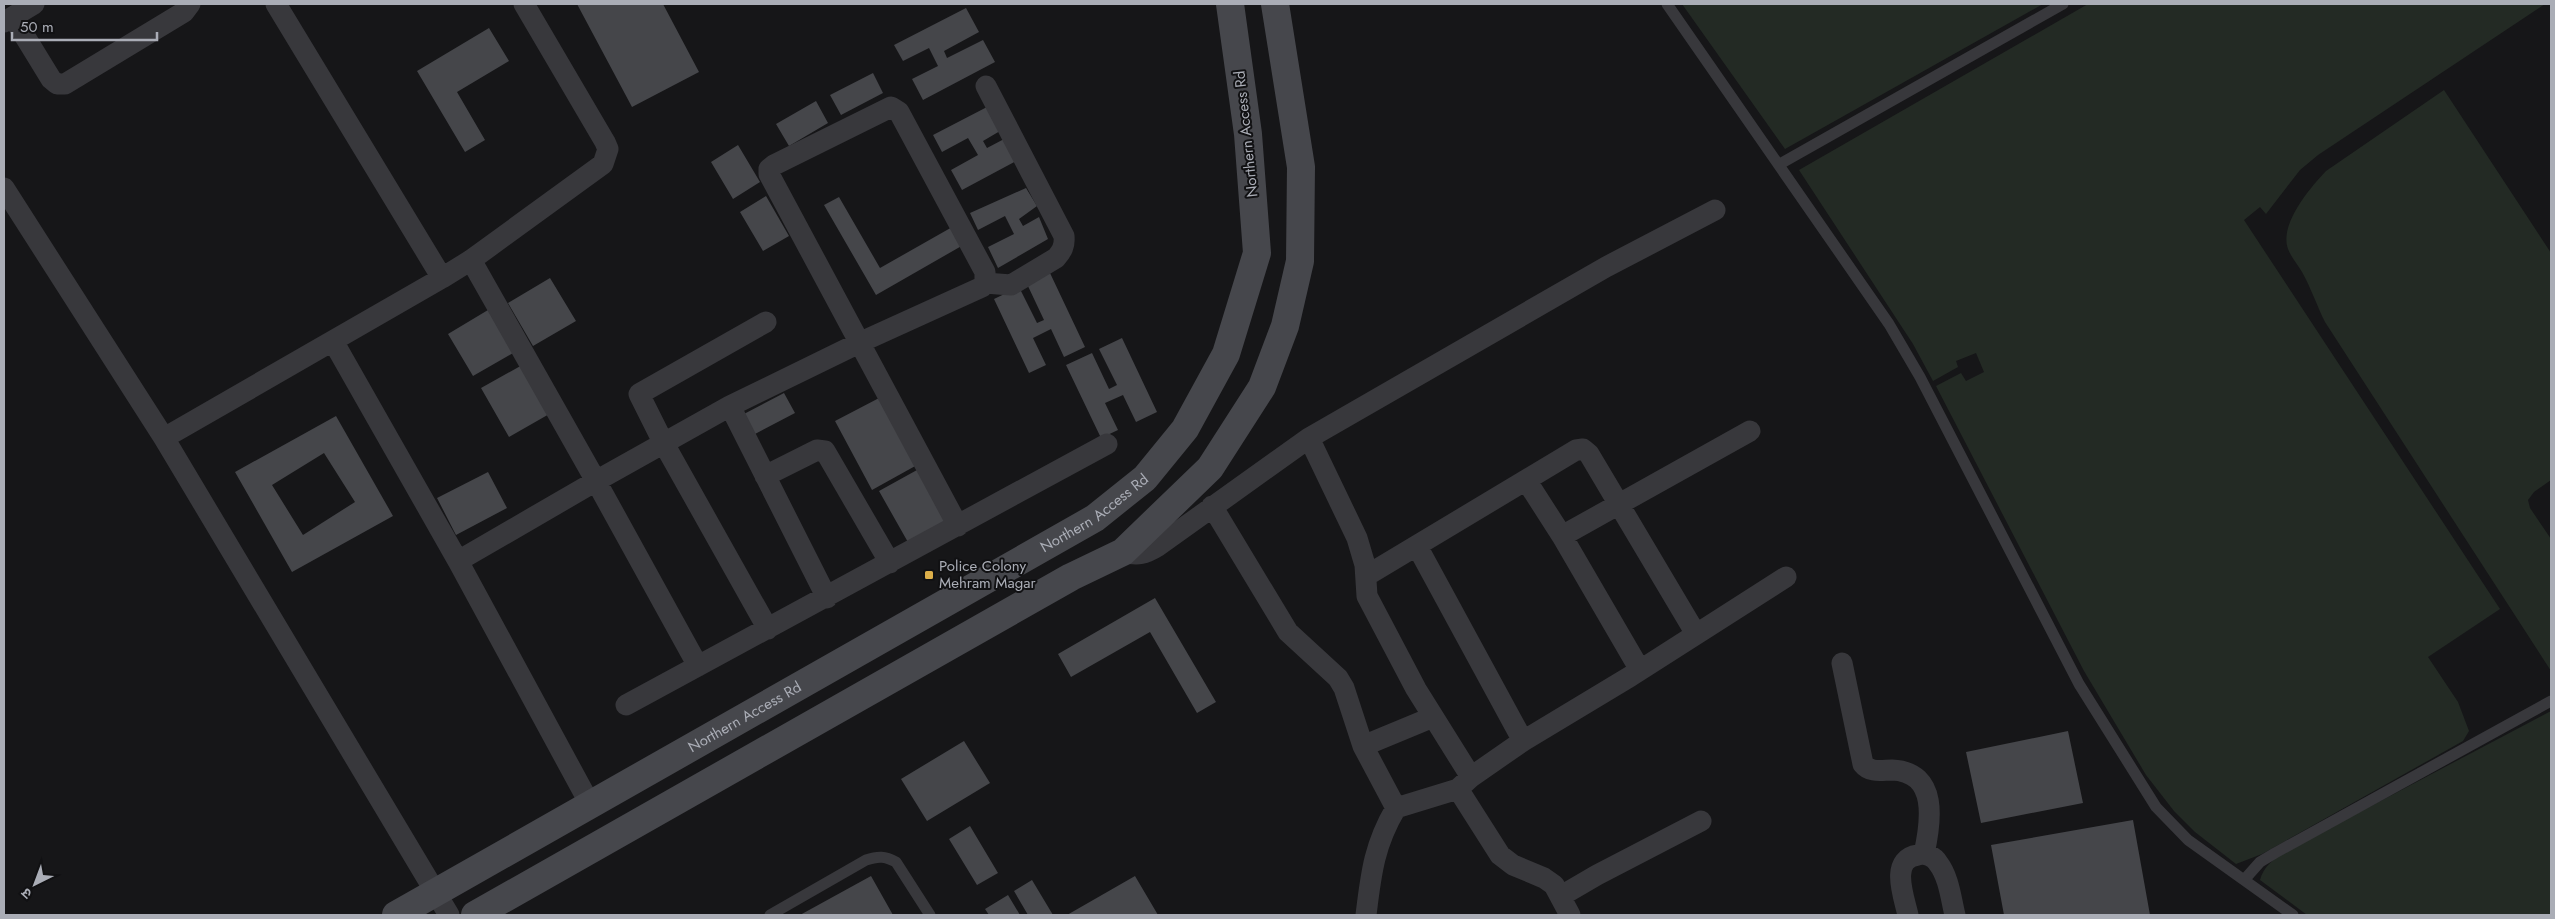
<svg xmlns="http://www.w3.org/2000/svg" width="2555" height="919" font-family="Jost,'Noto Sans Devanagari',sans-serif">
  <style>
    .green { fill: #232a24 }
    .building { fill: #45464a; fill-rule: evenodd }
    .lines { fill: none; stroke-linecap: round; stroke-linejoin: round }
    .lane { stroke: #38383c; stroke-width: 11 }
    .street { stroke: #38383c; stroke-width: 21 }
    .secondary { stroke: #46474c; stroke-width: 28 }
    .poi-dot { fill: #dcaf4a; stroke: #111113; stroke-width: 2 }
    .labels { text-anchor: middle; stroke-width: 4; stroke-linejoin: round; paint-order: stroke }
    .street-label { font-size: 15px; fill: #aaadb6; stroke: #111113 }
    .poi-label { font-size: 15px; fill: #aaadb6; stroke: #111113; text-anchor: start }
  </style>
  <rect width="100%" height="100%" fill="#161618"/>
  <path class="green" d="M1682 4H2043L1785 149Z
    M2088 4H2545L2318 155 2300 170 2266 214 2260 207 2244 220 2500 609 2428 657 2458 702 2469 731 2463 741 2262 854 2236 864 2195 832 2174 811 2146 775 2084 671 1936 386 1961 373 1966 381 1984 372 1976 353 1956 361 1958 367 1933 381 1913 344 1799 170Z
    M2444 90 2551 253V480L2534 492 2528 500 2530 508 2551 539V671L2325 322C2317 306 2311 288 2302 272 2298 265 2291 257 2288 249 2279 224 2310 188 2326 171Z
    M2551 711V915H2307L2260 880C2264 866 2273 860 2284 852Z"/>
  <path class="building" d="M577 4H663L699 72 632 107Z
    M966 8 979 32 944 51 947 58 983 40 995 62 923 100 912 79 938 66 929 48 903 61 894 45Z
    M489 28 509 61 457 92 485 140 465 152 417 71Z
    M873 73 883 93 841 115 830 95Z
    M816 101 828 123 789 146 776 124Z
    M987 107 1000 131 983 141 987 148 1006 138 1018 160 962 190 951 170 978 155 968 138 942 152 933 135Z
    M738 145 760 182 733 199 711 162Z
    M1026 188 1037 206 1019 219 1023 226 1039 217 1048 239 998 268 988 247 1014 234 1005 216 978 230 970 213Z
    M766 196 789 236 763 251 740 212Z
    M839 197 880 268 954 226 965 244 876 295 824 205Z
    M1050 273 1085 347 1064 357 1051 329 1033 338 1046 365 1029 373 994 299 1019 287 1037 323 1044 320 1027 284Z
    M550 278 576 321 533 346 508 303Z
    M488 310 513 353 473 376 448 334Z
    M1122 338 1157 412 1136 422 1123 395 1105 403 1118 430 1101 438 1066 365 1092 353 1109 389 1117 385 1099 349Z
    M524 364 551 413 509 437 481 388Z
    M784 393 795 413 755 434 744 414Z
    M881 397 917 465 872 490 835 421Z
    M336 416 393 516 292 572 235 472ZM324 453 355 502 303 535 272 485Z
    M917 470 947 523 909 544 879 491Z
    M488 472 507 508 456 535 437 498Z
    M1155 598 1216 702 1197 713 1150 632 1071 677 1058 654Z
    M2068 731 2083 803 1981 823 1966 752Z
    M964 741 990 783 927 821 901 779Z
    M2133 820 2150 915H2004L1991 845Z
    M970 826 998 873 977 885 949 839Z
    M871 876 893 915H800Z
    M1135 876 1158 915H1067Z
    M1032 880 1053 915H1028L1014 891Z
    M1008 895 1020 915H989L985 909Z"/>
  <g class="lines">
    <path class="lane" d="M1667 4 1889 324 1920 377 2079 684 2156 807 2188 840 2293 915
      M1780 164 2063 4
      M2244 880 2260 862 2275 853 2551 701
      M770 915 866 860C878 856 885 856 896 862L930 915"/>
    <path class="street" d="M276 4 442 278
      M13 17 51 79 57 84H65L184 12 190 4
      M4 22 34 4
      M4 188 164 438 449 915
      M471 260 596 481 458 561 591 806
      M985 283 1011 285 1056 258C1062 251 1065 246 1064 236L986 86
      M766 322 639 394 663 442 768 629
      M333 341 458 561
      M730 406 827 598
      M164 438 442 278 471 260 603 164 608 149 605 142 524 4
      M1309 438 1357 538 1365 565 1367 596 1416 689 1471 777
      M765 476 817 450 825 451 890 563
      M1526 480 1562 536 1640 670
      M1212 506 1288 632 1338 678 1344 688 1363 746 1396 808
      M1562 536 1750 431
      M1417 546 1523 741
      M1123 552C1138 556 1145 554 1158 546L1309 438 1606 267 1715 210
      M1366 576 1576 450 1583 449 1589 454 1696 634
      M1842 663 1863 764C1870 773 1882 770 1892 770 1939 772 1931 822 1924 854
      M698 666 596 481 730 406 861 342 982 287 985 283V272L899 112 891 107 774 165 769 169V174L958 526
      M626 705 1107 444
      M1363 746 1433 717
      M1458 789 1500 855 1513 865 1544 878 1554 885 1570 915
      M1561 896 1597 875 1701 821
      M1366 915C1371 874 1374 845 1396 808L1458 789 1471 777 1523 741 1631 676 1786 577
      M1908 915C1904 897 1889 859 1918 855 1925 853 1934 856 1938 863 1949 877 1951 899 1955 915"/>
    <g class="secondary">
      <path id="s1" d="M396 915 1095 518 1145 478 1185 429 1226 354 1257 253 1248 134 1230 4"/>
      <path d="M475 915 1071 577 1123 552 1210 468 1262 387 1285 326 1300 261 1301 167 1275 4"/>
    </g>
  </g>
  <rect class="poi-dot" x="924" y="570" width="10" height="10" rx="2.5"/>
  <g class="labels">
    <g class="street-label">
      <text transform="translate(1246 134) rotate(-96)" y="5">Northern Access Rd</text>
      <text dy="5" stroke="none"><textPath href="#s1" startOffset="806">Northern Access Rd</textPath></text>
      <text dy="5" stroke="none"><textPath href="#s1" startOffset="401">Northern Access Rd</textPath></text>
    </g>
    <g class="poi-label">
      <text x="939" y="571">Police Colony<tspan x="939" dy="17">Mehram Magar</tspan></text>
    </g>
  </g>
  <rect width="2555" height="919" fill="none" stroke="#aaadb6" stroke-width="10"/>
  <g transform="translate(35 884) rotate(222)" stroke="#111113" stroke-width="4" paint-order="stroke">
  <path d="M0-4L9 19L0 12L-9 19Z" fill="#aaadb6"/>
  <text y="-8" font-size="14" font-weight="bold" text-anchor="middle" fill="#aaadb6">उ</text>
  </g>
  <path d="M12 32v8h145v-8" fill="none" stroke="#aaadb6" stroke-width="2.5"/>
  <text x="20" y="32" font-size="15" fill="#aaadb6" stroke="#111113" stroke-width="4" paint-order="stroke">50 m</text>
</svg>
